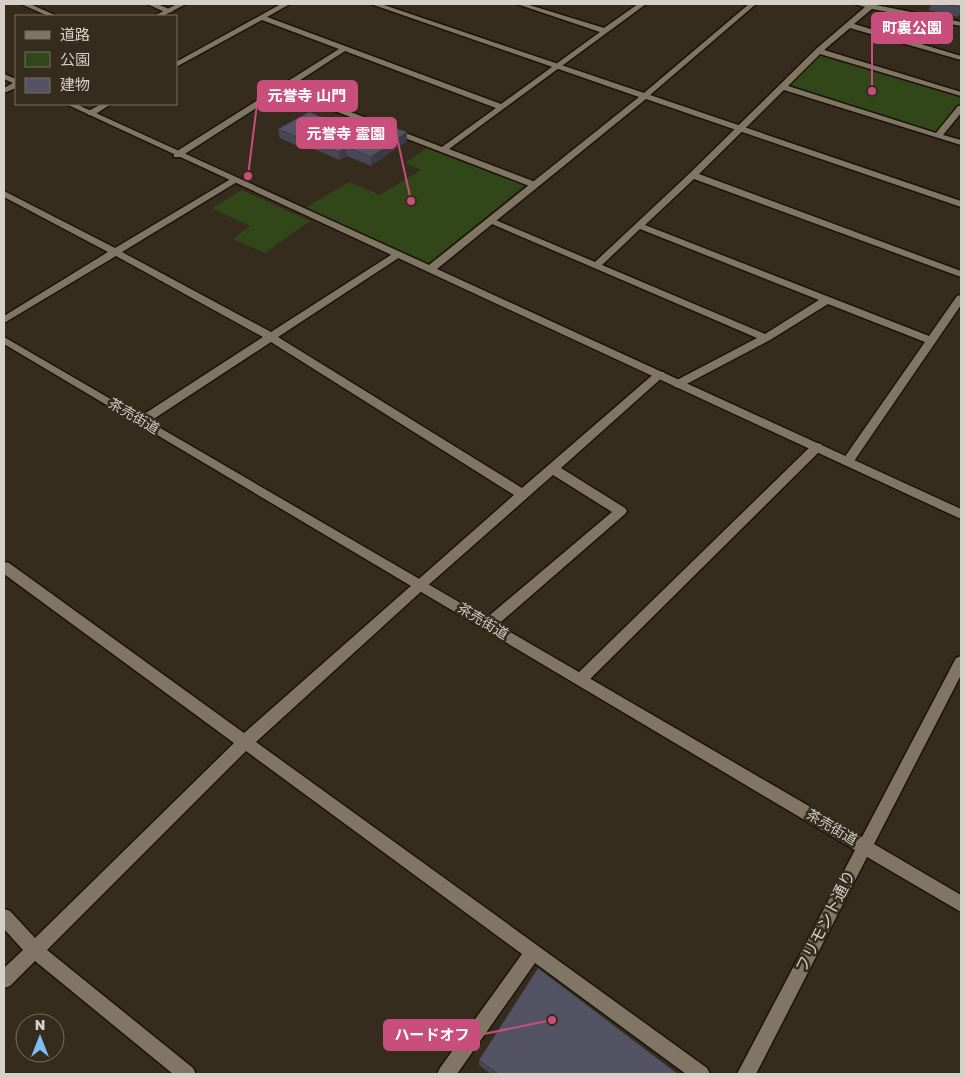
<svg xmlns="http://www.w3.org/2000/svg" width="965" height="1078" font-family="'Golos Text','Noto Sans JP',sans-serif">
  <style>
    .green { fill: #31471a }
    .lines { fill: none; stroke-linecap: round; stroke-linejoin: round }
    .minor-casing { stroke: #1c1407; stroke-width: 3 }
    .tertiary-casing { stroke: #1c1407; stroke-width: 3 }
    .minor { fill: #817666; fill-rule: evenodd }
    .tertiary { fill: #817666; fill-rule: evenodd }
    .wall { fill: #484755 }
    .shaded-wall { fill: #3b3a45 }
    .building { fill: #545363; stroke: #3b3a45 }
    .labels { text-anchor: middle; stroke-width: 5; stroke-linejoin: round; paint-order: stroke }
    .street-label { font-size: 14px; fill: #d6d0c8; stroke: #352c1e }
    .near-street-label { font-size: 16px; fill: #d6d0c8; stroke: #352c1e }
    .leader { fill: none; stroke: #c84f7c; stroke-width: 2 }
    .callout-dot { fill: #c84f7c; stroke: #352c1e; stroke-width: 2 }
    .callout { fill: #c84f7c; stroke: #c84f7c; stroke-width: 2 }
    .callout-label { font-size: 15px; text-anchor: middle; font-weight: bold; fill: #fff }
  </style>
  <rect width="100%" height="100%" fill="#352c1e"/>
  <path class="green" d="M819 51 961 94V108L938 136 783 87Z
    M427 148 525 185 429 263 305 208 349 182 380 195 421 170 405 163Z
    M242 190 310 221 265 253 233 239 250 226 212 208Z"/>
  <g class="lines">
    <g class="minor-casing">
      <path id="minor" d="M21 4H30L57 16H48Z
        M147 4H157L174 11 167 13Z
        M281 4H290L267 17 501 104 600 32 517 4H526L604 28 638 4H646L449 149 538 183V187H532L283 91 180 157H174V153L339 49 262 20 176 67V62ZM345 51 496 108 442 147 288 88Z
        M855 4H871L961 22V26L872 9 854 24 961 56V60L850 28 824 50 961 92V96L820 54 788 86 936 133 958 106H961V113L943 135 961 140V145L784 90 699 174 961 271V277L694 179 645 225 929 336 957 296 961 295V305L852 464 848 465 842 461 844 458 925 342 828 304 770 340 679 388 675 387 674 384 675 381 757 338 485 221 487 219H493L595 262 690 173 816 49 865 7ZM640 229 819 300 765 334 602 265Z
        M102 104H111L94 115H88V111Z
        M234 177 238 180 237 182 122 252 271 332 394 253H400V257L278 337 522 488 656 372H664L665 375 561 468 625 508 627 511 625 514 494 628 489 630 484 628 482 624 484 620 612 512 553 475 425 588 256 742 707 1068 710 1074H686L535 963 457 1074H437L440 1068 522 954 246 751 47 950 193 1068 196 1074H173L35 961 10 986 4 988V968L23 950 4 929V909L10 911 35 938 234 743 4 574V562L9 563 244 733 514 495 271 342 146 424H138L136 421 138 418 263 337 116 256 4 323V316L108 252 4 197V191L115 248Z
        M817 443 821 444 823 447 821 450 586 683 581 685 576 683 574 679 576 675 813 444Z"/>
    </g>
    <g class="tertiary-casing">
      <path id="tertiary" d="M177 4H186L163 16H154Z
        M371 4H381L644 93 749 4H756L650 95 961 201V207L646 99 437 269 961 509V519L66 104H76L429 265 639 97Z
        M4 74 16 79V88L4 93V88L13 83 4 79Z
        M4 337 862 837 956 658 961 656V675L874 844 961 895V912L867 857 756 1074H737L855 850 4 344Z"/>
    </g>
    <use href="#minor" class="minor"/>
    <use href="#tertiary" class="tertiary"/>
  </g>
  <path class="wall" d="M931 4H961V12L958 17 929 10Z
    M278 129 407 141 371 166 347 156 340 160 304 145 300 147 280 138Z
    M479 1060 678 1074H491L479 1065Z"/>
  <path class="shaded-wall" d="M407 132V141L371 166V157Z
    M302 136 304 145 300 147 299 138Z
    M346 147 347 156 340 160 339 152Z"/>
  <path class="building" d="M945 4H961V7Z
    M309 112 353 130 371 119 407 132 371 157 346 147 339 152 302 136 299 138 278 129Z
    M538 968 678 1074H498L479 1060Z"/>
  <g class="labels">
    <g class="street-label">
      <text transform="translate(134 416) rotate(30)" y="5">茶売街道</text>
      <text transform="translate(483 621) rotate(31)" y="5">茶売街道</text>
      <text transform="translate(832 827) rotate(30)" y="5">茶売街道</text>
    </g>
    <g class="near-street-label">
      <text transform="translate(825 921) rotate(-63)" y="6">フリモント通り</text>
    </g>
  </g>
  <path class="leader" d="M872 91L872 28M248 176L258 96M411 201L396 133M552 1020L479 1035"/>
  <g class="callout-dot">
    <circle cx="872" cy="91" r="5"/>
    <circle cx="248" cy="176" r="5"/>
    <circle cx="411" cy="201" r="5"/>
    <circle cx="552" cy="1020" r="5"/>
  </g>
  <g class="callout">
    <rect x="872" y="13" width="80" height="30" rx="5"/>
    <rect x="258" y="81" width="99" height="30" rx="5"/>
    <rect x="297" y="118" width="99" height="30" rx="5"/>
    <rect x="384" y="1020" width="95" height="30" rx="5"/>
  </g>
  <g class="callout-label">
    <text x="912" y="33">町裏公園</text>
    <text x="307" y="101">元誉寺 山門</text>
    <text x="346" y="139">元誉寺 霊園</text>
    <text x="432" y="1040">ハードオフ</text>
  </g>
  <rect width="965" height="1078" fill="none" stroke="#d6d0c8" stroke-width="10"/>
  <rect x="15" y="15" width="162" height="90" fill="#352c1e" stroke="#756e62"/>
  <rect x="25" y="31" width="25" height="8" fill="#817666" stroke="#756e62"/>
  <text x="60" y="40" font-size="15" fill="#d6d0c8">道路</text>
  <rect x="25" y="52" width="25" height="15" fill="#31471a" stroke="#756e62"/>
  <text x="60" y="65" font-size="15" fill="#d6d0c8">公園</text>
  <rect x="25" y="78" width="25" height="15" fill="#545363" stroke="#756e62"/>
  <text x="60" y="90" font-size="15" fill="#d6d0c8">建物</text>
  <g transform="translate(40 1038)"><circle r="24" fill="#352c1e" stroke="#756e62"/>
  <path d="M0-4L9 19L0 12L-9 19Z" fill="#81bdfa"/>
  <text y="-8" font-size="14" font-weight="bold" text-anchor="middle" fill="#d6d0c8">N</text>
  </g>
</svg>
